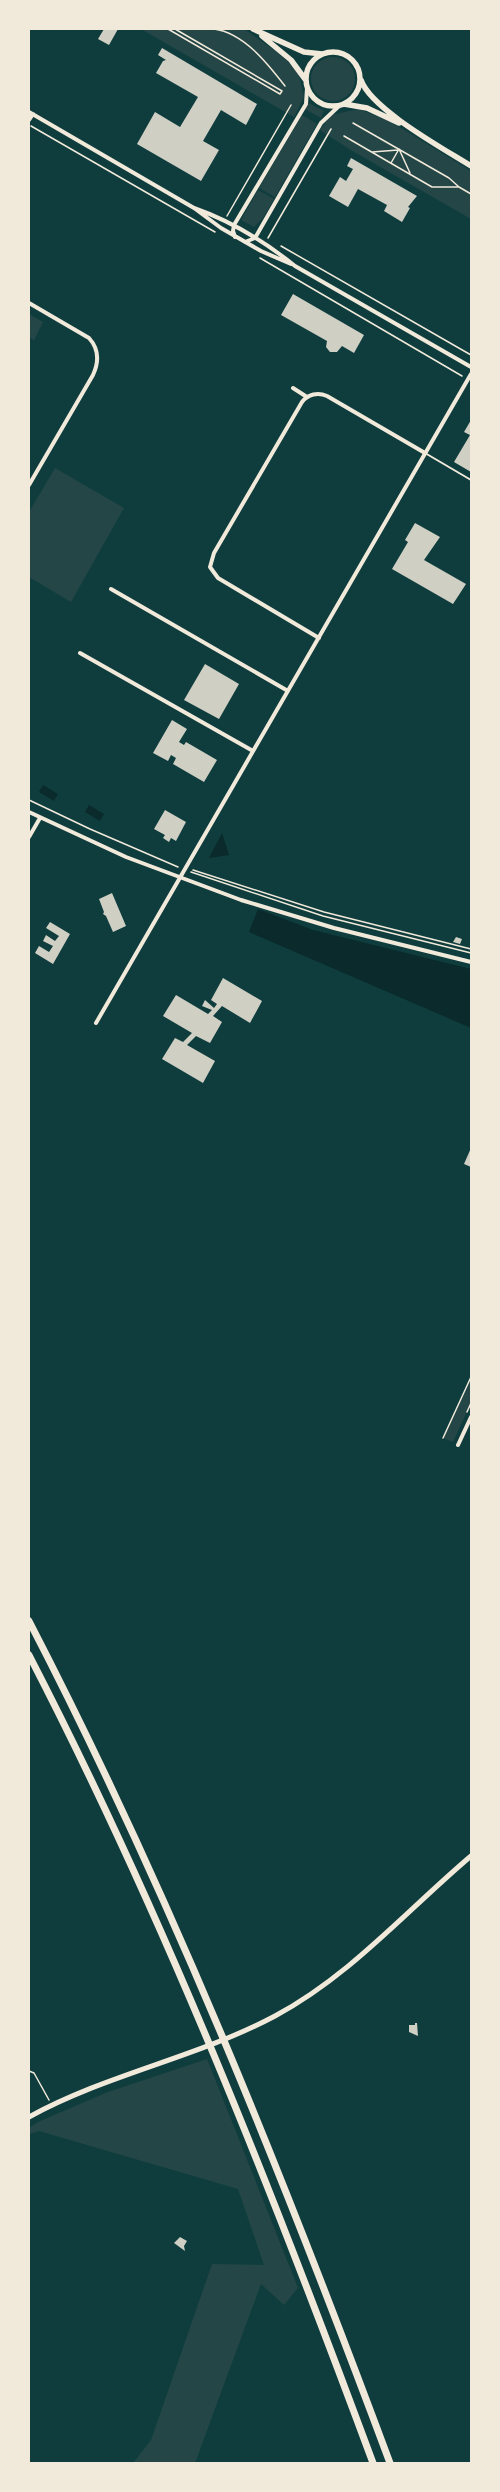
<svg xmlns="http://www.w3.org/2000/svg" width="500" height="2492" font-family="Lato,sans-serif">
  <style>
    .green { fill: #244646 }
    .water { fill: #0a2a2b }
    .building { fill: #cfcfc3 }
    .lines { fill: none; stroke-linecap: round; stroke-linejoin: round }
    .path { stroke: #f1e9da; stroke-width: 1.5 }
    .service { stroke: #f1e9da; stroke-width: 2 }
    .minor { stroke: #f1e9da; stroke-width: 4 }
    .tertiary { stroke: #f1e9da; stroke-width: 5 }
    .secondary { stroke: #f1e9da; stroke-width: 5.5 }
    .motorway { stroke: #f1e9da; stroke-width: 7 }
  </style>
  <rect width="100%" height="100%" fill="#0f3d3e"/>
  <path class="green" d="M141 29H244L277 52 298 71 304 97 294 117Z
    M311 79a22 22 0 1 1 44 0a22 22 0 1 1-44 0Z
    M309 103 324 111 321 118 305 109Z
    M359 109 393 123 471 171V219L349 149 320 130 331 115Z
    M302 115 317 124 275 197 259 188Z
    M258 190 274 199 263 218 254 227 241 220Z
    M29 314 43 322 34 340 29 337Z
    M55 468 124 508 71 602 29 577V512Z
    M471 1378V1403L453 1442 443 1438Z
    M207 2059 298 2288 284 2305 261 2284 195 2463H133L151 2440 212 2264 264 2265 238 2189 39 2131 29 2134V2128L38 2122 108 2092Z"/>
  <path class="water" d="M43 785 58 794 54 801 39 792Z
    M89 805 104 814 100 821 85 812Z
    M222 833 229 855 209 858Z
    M258 909 313 930 471 969V1028L249 932Z"/>
  <path class="building" d="M104 29H118L109 45 98 39Z
    M162 48 257 104 246 125 221 110 203 141 219 150 201 181 137 144 155 112 180 127 198 97 156 73 163 61 166 60 158 55Z
    M351 158 417 196 408 207 410 208 402 222 384 211 387 205 358 189 348 207 329 196 340 177 346 181 353 169 347 166Z
    M293 294 364 335 354 353 342 346 337 352H330L326 347 327 341 281 315Z
    M471 420V472L454 462 470 435 464 432Z
    M415 523 440 537 424 560 466 584 453 604 392 569 408 542 405 540Z
    M205 664 239 684 219 719 184 700Z
    M172 720 187 729 179 742 184 745 186 742 217 760 204 782 173 764 176 758 171 755 168 761 153 753Z
    M165 810 186 822 176 841 171 838 169 842 163 838 165 835 154 829Z
    M112 893 126 926 113 932 106 916 103 914 104 912 99 899Z
    M50 922 70 934 53 964 35 953 39 946 49 952 53 946 43 941 46 935 55 941 59 936 46 928Z
    M456 937 462 939 460 944 453 942Z
    M223 978 262 1001 250 1023 222 1006 213 1016 222 1022 210 1043 196 1036 187 1045 215 1061 203 1083 162 1059 175 1038 183 1042 192 1033 163 1016 176 995 208 1014 212 1010 202 1006 205 1000 214 1008 217 1004 211 1000Z
    M471 1148V1167L464 1164Z
    M415 2023H417L418 2036 409 2032V2025H415Z
    M180 2237 187 2241 184 2246 185 2251 174 2243Z"/>
  <g class="lines">
    <path class="path" d="M168 29 280 94 282 91
      M175 29 282 91
      M214 29C244 33 268 64 285 86
      M353 123 449 178 459 187
      M31 126 215 232
      M344 136 432 187H459L471 194
      M399 149 410 173
      M372 152 398 150
      M391 163 399 149
      M227 216 291 105
      M268 238 331 129
      M281 246 471 355
      M260 258 462 376
      M29 800 90 829 178 867
      M193 870 324 912 471 949
      M191 872 323 916 471 953
      M467 1412 471 1403
      M443 1438 471 1377
      M29 2071 34 2073 49 2100"/>
    <path class="service" d="M425 453 471 480"/>
    <path class="minor" d="M29 112 194 208 221 228 261 251 291 264
      M29 120 33 114
      M194 208C231 221 264 241 295 266L471 367
      M235 237 233 231 234 225 306 104 307 88
      M245 242 255 238 321 123 339 106
      M29 303 89 338C99 349 99 362 93 375L29 485
      M293 388 307 397
      M111 589 288 691
      M319 638 218 578 210 567 214 553 302 402C308 394 318 392 327 396L425 453
      M80 653 253 751
      M29 812 126 857 241 900 334 928 471 962
      M29 837 40 818
      M96 1023 471 374
      M458 1445 471 1417"/>
    <path class="tertiary" d="M29 2117C107 2074 196 2058 275 2016 350 1976 406 1911 471 1856"/>
    <path class="secondary" d="M253 29 304 52 322 54
      M262 36 291 60 305 79
      M306 79a27 27 0 1 1 54 0a27 27 0 1 1-54 0Z
      M361 80C371 109 444 149 471 166
      M344 104 367 108 399 123"/>
    <path class="motorway" d="M29 1621C170 1893 283 2176 390 2463
      M29 1655C164 1916 271 2188 373 2463"/>
  </g>
  <rect width="500" height="2492" fill="none" stroke="#f1e9da" stroke-width="60"/>
</svg>
